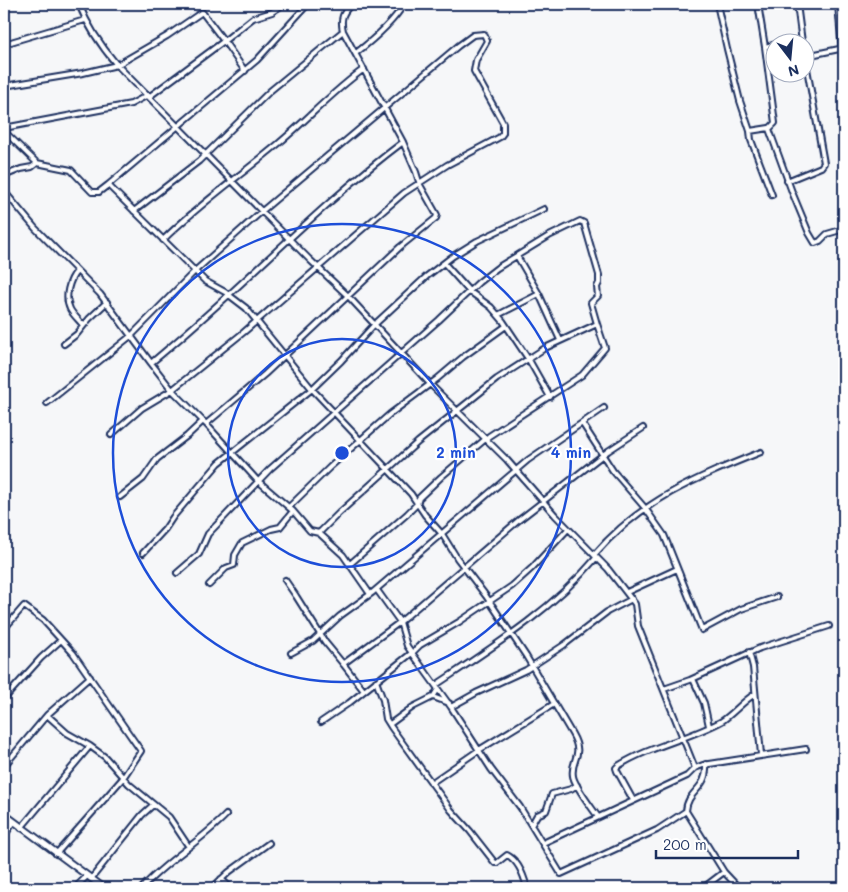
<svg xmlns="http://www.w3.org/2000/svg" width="848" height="892" font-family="Mali,sans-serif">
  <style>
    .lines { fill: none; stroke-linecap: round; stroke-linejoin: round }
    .street-casing { stroke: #1b2f5e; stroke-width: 8 }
    .secondary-casing { stroke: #1b2f5e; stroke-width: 9 }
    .street { stroke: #fff; stroke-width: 4 }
    .secondary { stroke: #fff; stroke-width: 5 }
    .ring { fill: none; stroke: #1d4ed8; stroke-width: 2.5 }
    .centre { fill: #1d4ed8; stroke: #fff; stroke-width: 2.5 }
    .ring-label { font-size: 15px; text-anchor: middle; font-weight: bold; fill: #1d4ed8; stroke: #fff; stroke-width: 4.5; stroke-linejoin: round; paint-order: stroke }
  </style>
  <rect width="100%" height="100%" fill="#f6f7f9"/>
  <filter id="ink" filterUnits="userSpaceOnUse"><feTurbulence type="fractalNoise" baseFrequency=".02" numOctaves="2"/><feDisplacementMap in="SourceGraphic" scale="10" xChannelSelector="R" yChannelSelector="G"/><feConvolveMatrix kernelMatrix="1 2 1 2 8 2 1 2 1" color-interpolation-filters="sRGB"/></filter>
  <g filter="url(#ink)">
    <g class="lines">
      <g class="street-casing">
        <path id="street" d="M79 4C88 27 101 46 117 65L309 259 348 296 430 384 507 460 555 515 608 569 635 604 638 626 695 768
          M308 4 257 60 108 185 205 281 225 292 246 308 312 389 411 494 425 515 442 534 457 558 486 596 526 656 572 734C585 757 570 759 573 776 574 785 592 808 598 817
          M717 4 727 49 740 101 750 131 751 140 772 195
          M758 4 765 47 776 44
          M797 4 802 42
          M838 4 844 77
          M343 31C340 18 343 13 351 4
          M786 42 801 40
          M4 44 85 20
          M765 47 775 123 769 129 792 192 809 233 815 243 820 241 827 234 844 229
          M356 53C374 39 393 23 404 4
          M806 56 844 48
          M4 86 83 73 117 65 167 36 202 12 224 41 253 18 272 12 284 4
          M150 96 224 41 245 71
          M4 128 131 104 148 95
          M4 131 37 163 71 170 92 192H99L108 185
          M750 131 769 128
          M4 176 21 169 32 167 37 163
          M787 181 821 167 824 163 806 63
          M4 191 35 228 100 294 151 363
          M134 211 199 161 270 91 343 31 403 142 416 172 420 185 437 215 436 218 400 247 265 374 206 424
          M163 240C198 205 240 176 278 144 307 120 333 91 364 69
          M517 256 539 294 560 340
          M444 263 469 291 491 307 503 321 529 360 550 397
          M77 271C69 280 64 297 70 309 73 315 79 320 83 325
          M498 315 539 294
          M64 344 77 334 89 319 107 302
          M47 403 132 335 195 271 262 211 458 46 473 35 484 34 487 41 476 60 474 71 503 123V133L500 137 447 165 404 193 244 332 172 390 142 408 111 435
          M582 423 613 471 645 508 664 535 702 630 741 609 777 597
          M120 497 143 479 157 459 187 436 203 421
          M289 507 330 467 390 414 437 379 463 357 506 326
          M319 533 339 513 418 442 497 379 545 348 597 324 605 348 582 375 489 436 441 477 419 498 417 504 407 514 350 564
          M143 553 165 529 173 517 219 463 312 389 341 361 374 325 427 276 453 256 477 241 544 209
          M594 555C641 500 696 478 761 452
          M177 573 199 554 208 534 270 469 439 320 479 282 497 268 549 236 580 221 584 223 599 275V283L597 287 598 296 591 303 597 324
          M285 580 296 596 325 642 344 665 364 691
          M209 585 226 568 234 565 235 555 242 543 271 529 280 527 293 511
          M377 590 400 622 407 646 451 707 491 769 520 807 561 874 657 830 686 811
          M627 592 677 569
          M370 594 343 555 319 533 310 531 293 511 257 480 206 424 172 390 151 363C238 292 314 209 403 142
          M4 629 24 606 43 620 73 653 141 751 123 778 56 854
          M749 652 753 667 761 755
          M291 653 313 641 340 616 372 593 528 460 604 408
          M343 664 400 622 519 520 608 451 643 428
          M693 679 704 703 709 726
          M376 681 383 700 386 719 391 727 451 810 470 831 495 863H497L507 855C519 861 524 876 527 888
          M436 685C493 647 552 610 596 558
          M664 689 690 680 760 648 829 626
          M433 697 449 703
          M4 699 41 658 61 640
          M451 707 476 693 526 670 564 645 607 612 632 599
          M47 715 67 733 90 746 105 757 129 784 169 817 189 847
          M321 722 349 703 413 652 420 645 459 622 512 586 532 568 568 529
          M390 724 413 707 433 697 438 689
          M706 764C708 790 687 790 686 811L724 872 739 888
          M4 766 47 715 90 677
          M431 783 479 750 554 704
          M633 800 617 771 616 768 618 766C650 746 689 739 722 721 734 713 743 701 755 694
          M532 824 537 815 546 811 552 794 571 789 577 785
          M21 828 90 746
          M4 836 14 822
          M543 843 687 776 695 768 703 765 806 749
          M91 879 142 815 153 805
          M221 879 231 888
          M75 888 87 876
          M142 888C167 860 200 842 226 815
          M212 888 229 872 269 843
          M703 888 724 872"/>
      </g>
      <g class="secondary-casing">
        <path id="secondary" d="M4 814 104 888"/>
      </g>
      <use href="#street" class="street"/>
      <use href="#secondary" class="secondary"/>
    </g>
  </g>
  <g class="ring">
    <circle cx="342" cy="453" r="114"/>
    <circle cx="342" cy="453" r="229"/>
  </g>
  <circle cx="342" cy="453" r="8" class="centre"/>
  <g class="ring-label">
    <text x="456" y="458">2 min</text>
    <text x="571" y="458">4 min</text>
  </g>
  <rect width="848" height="892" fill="none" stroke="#fff" stroke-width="20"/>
  <rect x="10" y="10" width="828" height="872" fill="none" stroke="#1b2f5e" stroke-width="2" filter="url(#ink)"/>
  <g transform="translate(790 58) rotate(164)"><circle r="24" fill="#ffffff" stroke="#a4acbf"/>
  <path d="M0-4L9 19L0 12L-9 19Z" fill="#1b2f5e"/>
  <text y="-8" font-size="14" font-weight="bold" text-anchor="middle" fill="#1b2f5e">N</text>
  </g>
  <path d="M656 850v8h142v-8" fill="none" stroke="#1b2f5e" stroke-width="2.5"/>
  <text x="663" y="850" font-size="15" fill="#1b2f5e" stroke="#ffffff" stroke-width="4" paint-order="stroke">200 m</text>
</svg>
